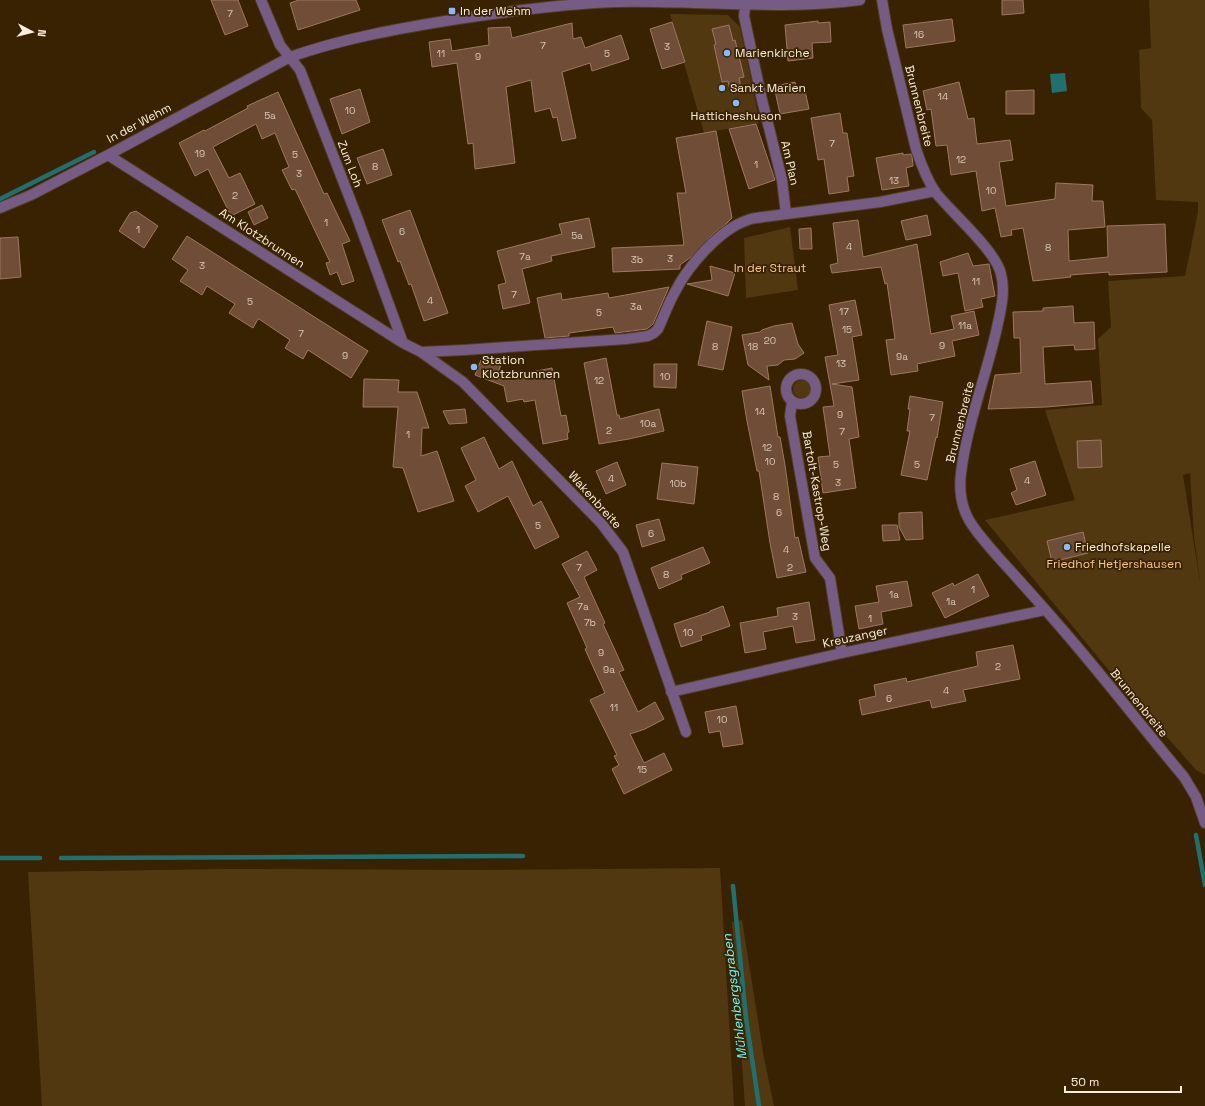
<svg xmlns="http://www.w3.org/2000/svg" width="1205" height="1106" font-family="'Space Grotesk',sans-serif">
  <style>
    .green { fill: #513811; fill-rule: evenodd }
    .water { fill: #21706f }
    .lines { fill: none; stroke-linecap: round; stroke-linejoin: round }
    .stream { stroke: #21706f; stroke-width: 4.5 }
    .building { fill: #6f4d37; stroke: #9d7861 }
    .minor-casing { stroke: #533f20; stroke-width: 12 }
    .minor { stroke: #765c84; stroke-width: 10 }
    .poi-dot { fill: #87bbfb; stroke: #382201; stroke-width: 1.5 }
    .labels { text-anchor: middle; stroke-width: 3.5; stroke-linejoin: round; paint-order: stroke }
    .number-label { font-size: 10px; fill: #d9c6b3 }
    .poi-label { font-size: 12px; fill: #fceedc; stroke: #382201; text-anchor: start }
    .street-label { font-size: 12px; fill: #fceedc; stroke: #382201 }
    .park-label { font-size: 12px; fill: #fbcb8a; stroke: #382201 }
    .water-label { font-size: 13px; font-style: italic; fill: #6af9f7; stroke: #382201 }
  </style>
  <rect width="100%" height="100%" fill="#382201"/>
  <path class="green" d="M1149 0H1205V775L1196 770 1116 679 985 520 1075 500 1045 410 1102 405 1098 339 1111 327 1108 281 1185 276 1198 212V202L1156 200 1152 120 1141 108 1139 50 1151 48ZM1190 473 1194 536 1201 588 1183 475Z
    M670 14 728 15 740 27 758 113 759 123 704 133Z
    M790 227 798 290 746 298 744 238Z
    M793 389a9 9 0 1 1 18 0a9 9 0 1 1-18 0Z
    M720 868 734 1106H42L28 872 227 869 475 870Z
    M742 920 764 1058 774 1106H745L732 922Z"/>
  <path class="water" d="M1065 73 1067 91 1052 93 1050 74Z"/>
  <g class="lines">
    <path class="stream" d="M0 199 94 152
      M1196 835 1205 885
      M0 858H40
      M61 858 523 856
      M733 886 746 1018 759 1106"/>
  </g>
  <path class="building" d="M211 0H238L248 26 225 35Z
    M299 0H356L360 10 298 30 290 3Z
    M1002 0H1023L1024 13 1002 15Z
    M952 19 955 41 906 48 903 25Z
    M818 21V23L830 22 831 42 812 43 813 58 788 61 785 25Z
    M672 22 685 62 662 69 650 29Z
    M572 23 573 39 581 37 585 48 621 35 629 59 592 71 590 63 562 72 576 138 562 141 557 117 553 118 550 108 535 112 531 80 506 87 515 163 475 169 473 143 468 144 457 63 432 67 429 42 450 39 452 51 489 45 488 28 510 27 512 38Z
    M729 25 733 41 735 40 744 77 739 78 741 88 730 90 728 81 722 82 714 45 716 44 712 29Z
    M795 82 796 87 804 86 809 109 780 114 774 86Z
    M959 82 968 119 974 118 977 144 1010 140 1013 160 999 162 1006 206 1055 199 1056 183 1093 185 1092 201H1103L1105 227 1068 230 1069 261 1108 257 1107 226 1165 224 1167 272 1109 275V272L1070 275 1071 277 1033 281 1023 228 1011 230 1012 235 1001 237 995 208 982 211 976 171 951 175 947 145 936 146 931 109 927 110 923 91Z
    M360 89 370 122 342 134 330 99Z
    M1034 90V114H1006V91Z
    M278 92 324 194 327 193 350 241 342 244 354 281 342 285 337 272 330 275 326 263 330 262 295 189 292 190 282 170 289 167 275 133 262 139 256 124 213 147 229 178 240 173 255 204 231 216 208 169 195 176 179 143 204 130 205 131 248 108 247 106Z
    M840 113 843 133H847L854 176 847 177 849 191 829 194 824 159 818 160 811 118Z
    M756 124 775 180 749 189 729 129Z
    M716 131 732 218 726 224 712 235 691 257 680 265V269L613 272 612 248 684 245 677 193H686L676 138Z
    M383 149 392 175 367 184 357 158Z
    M903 153V155L911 154 912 156 913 166 906 168 909 186 882 190 876 158Z
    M262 205 268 218 254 225 248 212Z
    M410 210 448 313 424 321 411 284 409 285 400 261 398 262 382 220Z
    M136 211 158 226 144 248 119 231 130 213Z
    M927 215 931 235 906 240 901 221Z
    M589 218 595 247 551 256 552 261 522 269 530 303 503 309 498 285 506 283 497 251 562 234 559 224Z
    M858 220 863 257 917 244 931 334 954 329 951 316 974 311 979 335 952 341 955 356 917 364 918 371 891 375 886 340 895 339 887 283 885 284 881 267 832 273 830 265 838 263 833 223Z
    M811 228 812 249H800L799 229Z
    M187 236 368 351 351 378 308 350 303 359 285 348 290 340 259 319H258L253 328 229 313 235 304 207 286 202 295 180 281 188 270 172 259Z
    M18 237 21 277 0 279V238Z
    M968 253 973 266 989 264 995 296 981 299 983 307 965 311 958 273 943 276 940 262Z
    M710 266 735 273 728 296 687 284 712 280Z
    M669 287 653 324 647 329 615 333 613 327 569 333V336L545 338 537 298 561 293 562 300 608 293 609 298Z
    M855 300 862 335 852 337 859 380 832 384 852 387 859 437 849 439 856 488 823 493 818 457 830 456 823 407 834 406 825 357 838 355 829 305Z
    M1073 306 1074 323 1094 322 1095 349 1075 350 1074 345 1043 347 1045 384 1091 381 1093 403 1046 407 988 409 995 375 1021 373 1020 338H1014L1013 312 1043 311V308Z
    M707 321 732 327 723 370 698 365Z
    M792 323 798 344 804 353 795 359 784 360 778 365 767 366 769 380 748 365 742 335 760 332 762 330 774 326Z
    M606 358 617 415H619L620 419 659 409 664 431 629 439 599 444 584 363Z
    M481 360H503L497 375 521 371 522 374 552 368 561 416 566 415 569 432 567 433 568 439 543 444 535 400 524 402 523 399 507 402 504 386 475 375Z
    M654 364H677L676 388 654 387Z
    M364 379 399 380 398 392H417L429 428H422L421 456 437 451 454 501 418 512 403 468 393 467 398 407H363Z
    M770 386 778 437H780L785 465 795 538 798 537 806 572 777 578 770 543 759 471H757L747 421 742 391Z
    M910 396 943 402 937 438 936 437 927 480 901 475 910 431H907L910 409H908Z
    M465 409 467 423 449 424 443 411Z
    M484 437 499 469 512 461 533 506 541 501 559 537 535 549 508 496 478 512 465 486 476 480 461 448Z
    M1101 440 1102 467 1078 468 1077 441Z
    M1035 461 1046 495 1016 505 1011 493 1017 490 1010 469Z
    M617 462 626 485 606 494 596 471Z
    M662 463 698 467 694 504 657 499Z
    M922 512 923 539 906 540 899 527V513Z
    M659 519 665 540 642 547 636 525Z
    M882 525H897L900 540 883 541Z
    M1083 532 1088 553 1052 562 1047 541Z
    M703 547 710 563 681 575 682 579 659 589 651 568Z
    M587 551 597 570 584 577 605 623 603 624 624 670 619 672 638 712 655 702 664 719 645 729 630 734 644 763 664 753 672 770 624 794 612 769 619 765 614 756 617 755 590 700 605 693 585 649 587 648 567 603 580 597 562 564Z
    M978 574 989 596 945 618 932 593 953 583 954 586Z
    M907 581 912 606 881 612 883 624 859 629 855 606 879 602 876 586Z
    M809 602 815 640 796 643 793 626 763 632 766 649 745 653 740 623 778 616 777 608Z
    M723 606 730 626 701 636 702 640 681 647 674 624 710 612V611Z
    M1013 645 1020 679 963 690 966 701 932 708 930 700 862 715 859 700 876 696 874 685 906 678 907 682 978 666 976 652Z
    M736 706 743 744 723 747 720 731 709 733 705 712Z"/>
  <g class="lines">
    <g class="minor-casing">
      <path id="minor" d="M261 0 280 45 300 70 357 217 403 343
        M746 0 744 16 762 100 782 180 786 214
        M882 0 887 29 916 149C921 164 927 180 936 193 952 213 996 251 1001 274 1006 293 1000 313 996 332 985 379 967 425 961 473 959 490 961 506 969 520 977 534 989 546 999 558 1018 579 1037 600 1056 622 1100 672 1141 726 1184 777L1196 797 1205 823
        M108 155 403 343 421 352 463 382 601 523 623 552 686 732
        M0 208 31 195 108 155 290 57C344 38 401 28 458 19 510 11 562 4 615 2 696 0 779 11 860 0
        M421 352 464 350 626 339 648 336 654 333 658 329C664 316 669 302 676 290 689 265 720 229 748 220 752 218 758 218 763 217L880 202 935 191
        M786 389a15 15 0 1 1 30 0a15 15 0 1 1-30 0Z
        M792 402 790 416 815 558 830 578 842 653
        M671 692 842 653 1045 610"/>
    </g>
    <use href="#minor" class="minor"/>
  </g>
  <g class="poi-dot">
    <rect x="448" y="7" width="8" height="8" rx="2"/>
    <circle cx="727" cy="53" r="4"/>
    <circle cx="722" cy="88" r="4"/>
    <circle cx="736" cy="103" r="4"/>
    <circle cx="474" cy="367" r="4"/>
    <circle cx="1067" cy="547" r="4"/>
  </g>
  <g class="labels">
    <g class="number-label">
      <text x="230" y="17">7</text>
      <text x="919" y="38">16</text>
      <text x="543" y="49">7</text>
      <text x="667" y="50">3</text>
      <text x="441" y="57">11</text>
      <text x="607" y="57">5</text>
      <text x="478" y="60">9</text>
      <text x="943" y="100">14</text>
      <text x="350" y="114">10</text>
      <text x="270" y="119">5a</text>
      <text x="832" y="147">7</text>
      <text x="200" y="157">19</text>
      <text x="295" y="158">5</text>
      <text x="961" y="163">12</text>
      <text x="756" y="168">1</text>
      <text x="375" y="170">8</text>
      <text x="299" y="177">3</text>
      <text x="894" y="184">13</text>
      <text x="991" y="194">10</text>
      <text x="235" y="199">2</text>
      <text x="326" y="226">1</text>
      <text x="138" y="233">1</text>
      <text x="402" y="235">6</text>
      <text x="577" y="239">5a</text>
      <text x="849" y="250">4</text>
      <text x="1048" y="251">8</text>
      <text x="525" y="260">7a</text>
      <text x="670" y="262">3</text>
      <text x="637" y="263">3b</text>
      <text x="202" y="269">3</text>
      <text x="976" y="285">11</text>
      <text x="514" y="298">7</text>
      <text x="430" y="304">4</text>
      <text x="250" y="305">5</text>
      <text x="636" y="310">3a</text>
      <text x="844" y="315">17</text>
      <text x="599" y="316">5</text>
      <text x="965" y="329">11a</text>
      <text x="847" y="333">15</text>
      <text x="301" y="337">7</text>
      <text x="770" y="344">20</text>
      <text x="942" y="349">9</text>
      <text x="715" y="350">8</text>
      <text x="753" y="350">18</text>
      <text x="345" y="359">9</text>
      <text x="902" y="360">9a</text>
      <text x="841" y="367">13</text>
      <text x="665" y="380">10</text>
      <text x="599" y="384">12</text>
      <text x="760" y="415">14</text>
      <text x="840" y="418">9</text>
      <text x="932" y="421">7</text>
      <text x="648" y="427">10a</text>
      <text x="609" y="434">2</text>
      <text x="842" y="435">7</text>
      <text x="408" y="438">1</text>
      <text x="767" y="451">12</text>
      <text x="770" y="465">10</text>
      <text x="836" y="468">5</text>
      <text x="917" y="468">5</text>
      <text x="611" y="482">4</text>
      <text x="1027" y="484">4</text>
      <text x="838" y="486">3</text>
      <text x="678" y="487">10b</text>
      <text x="776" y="500">8</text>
      <text x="779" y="516">6</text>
      <text x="538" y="529">5</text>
      <text x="651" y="537">6</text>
      <text x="786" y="553">4</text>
      <text x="579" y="571">7</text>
      <text x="790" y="571">2</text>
      <text x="666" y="578">8</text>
      <text x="973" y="593">1</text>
      <text x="894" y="598">1a</text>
      <text x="951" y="605">1a</text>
      <text x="583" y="610">7a</text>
      <text x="795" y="620">3</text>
      <text x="870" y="622">1</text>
      <text x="590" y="626">7b</text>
      <text x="688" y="636">10</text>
      <text x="601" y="656">9</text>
      <text x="998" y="670">2</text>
      <text x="609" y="673">9a</text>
      <text x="946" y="694">4</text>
      <text x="889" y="702">6</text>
      <text x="614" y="711">11</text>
      <text x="722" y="723">10</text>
      <text x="642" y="773">15</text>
    </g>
    <g class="poi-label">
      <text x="460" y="15">In der Wehm</text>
      <text x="735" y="57">Marienkirche</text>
      <text x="730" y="92">Sankt Marien</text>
      <text x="736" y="120" text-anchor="middle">Hatticheshuson</text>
      <text x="482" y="364">Station<tspan x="482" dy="14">Klotzbrunnen</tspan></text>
      <text x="1075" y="551">Friedhofskapelle</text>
    </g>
    <g class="street-label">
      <text transform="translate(919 106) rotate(76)" y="4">Brunnenbreite</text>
      <text transform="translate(139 123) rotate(-28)" y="4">In der Wehm</text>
      <text transform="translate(790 163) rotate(77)" y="4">Am Plan</text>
      <text transform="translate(350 164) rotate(69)" y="4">Zum Loh</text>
      <text transform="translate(262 238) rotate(33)" y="4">Am Klotzbrunnen</text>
      <text transform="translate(960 422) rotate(-76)" y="4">Brunnenbreite</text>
      <text transform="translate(817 491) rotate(80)" y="4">Bartolt-Kastrop-Weg</text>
      <text transform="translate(595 500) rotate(48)" y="4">Wakenbreite</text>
      <text transform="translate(855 637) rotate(-12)" y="4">Kreuzanger</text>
      <text transform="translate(1139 703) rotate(51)" y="4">Brunnenbreite</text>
    </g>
    <g class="park-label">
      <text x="770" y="272">In der Straut</text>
      <text x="1114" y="568">Friedhof Hetjershausen</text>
    </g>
    <g class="water-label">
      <text transform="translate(734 997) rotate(-97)" y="5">Mühlenbergsgraben</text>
    </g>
  </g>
  <g transform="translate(32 32) rotate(97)" stroke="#382201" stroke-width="3" paint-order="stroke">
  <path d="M0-3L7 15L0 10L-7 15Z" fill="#fceedc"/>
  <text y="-6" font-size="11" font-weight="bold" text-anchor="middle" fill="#fceedc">N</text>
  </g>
  <path d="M1065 1086v6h116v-6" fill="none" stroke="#fceedc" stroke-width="2"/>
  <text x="1071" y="1086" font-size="12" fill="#fceedc" stroke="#382201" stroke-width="3" paint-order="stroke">50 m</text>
</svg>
